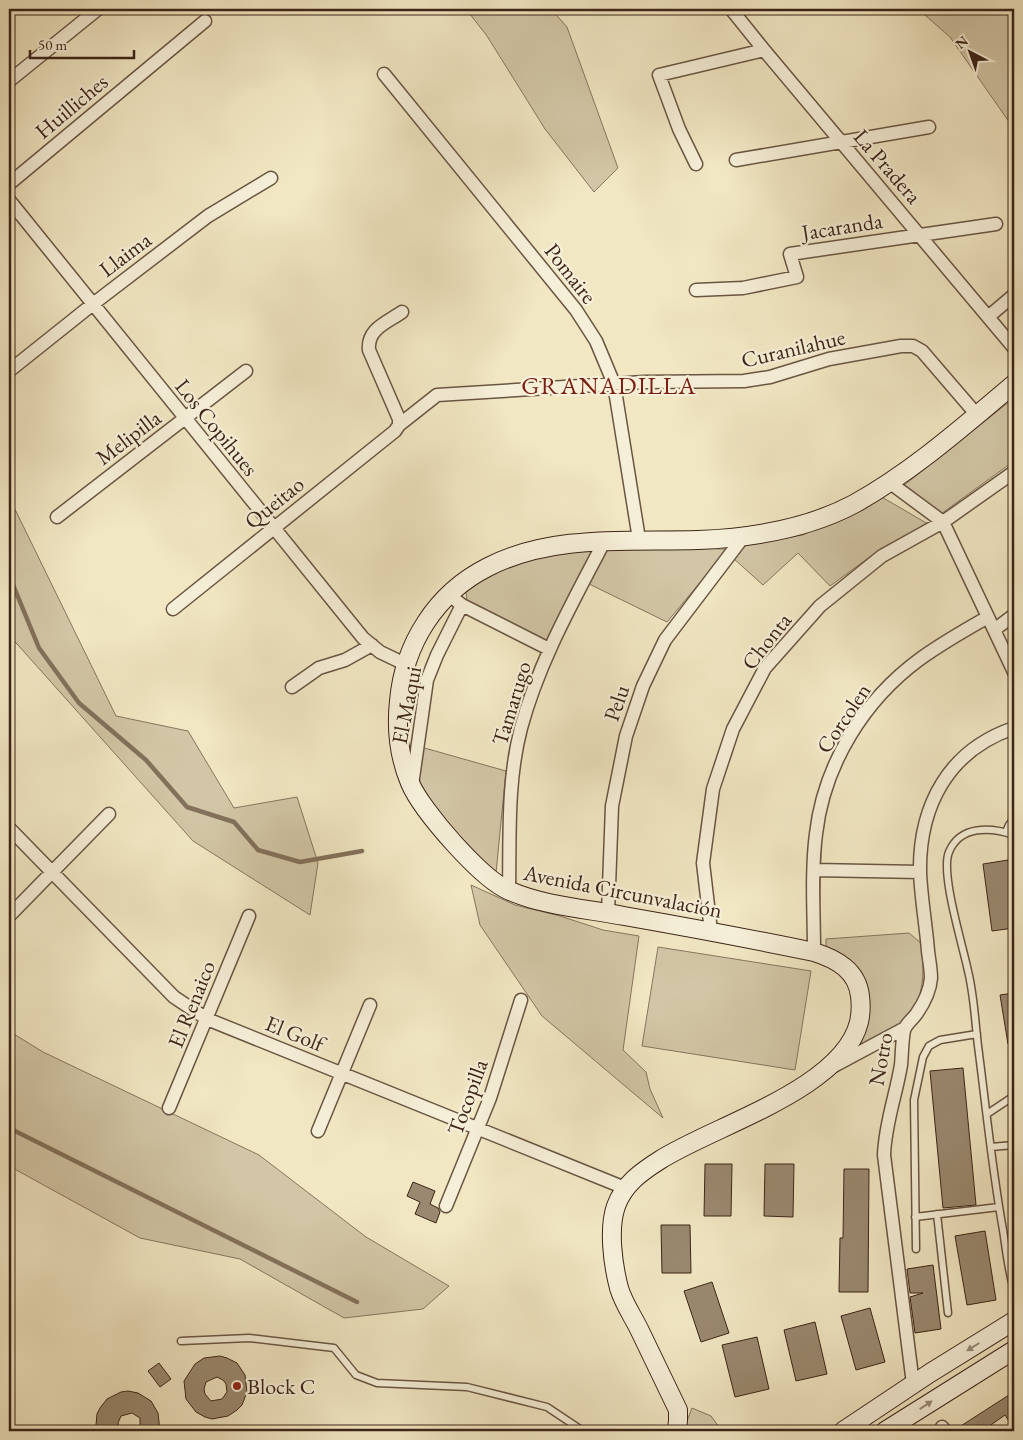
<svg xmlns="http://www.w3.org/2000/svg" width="1023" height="1440" font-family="'EB Garamond',serif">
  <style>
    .green { fill: #d2c6a6; stroke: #87755e }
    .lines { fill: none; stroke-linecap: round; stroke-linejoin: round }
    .stream { stroke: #83715b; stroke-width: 4.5 }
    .building { fill: #9a8970; stroke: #3c2417; fill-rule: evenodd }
    .lane-casing { stroke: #695542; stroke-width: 9 }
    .street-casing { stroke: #695542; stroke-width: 15 }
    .secondary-casing { stroke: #3c2417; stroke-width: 20 }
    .lane { stroke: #f6efd8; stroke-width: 6 }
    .street { stroke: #f6efd8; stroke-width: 12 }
    .secondary { stroke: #f6efd8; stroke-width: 18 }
    .oneway { fill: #998a78 }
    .poi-dot { fill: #8f2418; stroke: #f6efd8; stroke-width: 2 }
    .labels { text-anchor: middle; stroke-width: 4.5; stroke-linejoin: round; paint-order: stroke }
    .street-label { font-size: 22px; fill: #3c2417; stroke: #f6efd8 }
    .poi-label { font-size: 22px; fill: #3c2417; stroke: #f6efd8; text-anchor: start }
    .quarter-label { font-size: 25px; letter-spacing: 1px; fill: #7a1f14; stroke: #f6efd8 }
  </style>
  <rect width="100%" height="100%" fill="#f1e7c3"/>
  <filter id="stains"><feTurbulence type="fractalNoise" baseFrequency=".004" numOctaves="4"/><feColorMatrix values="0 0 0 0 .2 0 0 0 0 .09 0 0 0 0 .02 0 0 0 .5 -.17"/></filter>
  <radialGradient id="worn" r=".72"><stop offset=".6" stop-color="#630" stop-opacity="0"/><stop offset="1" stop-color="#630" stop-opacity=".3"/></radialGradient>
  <path class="green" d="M466 9H551L567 27 618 168 594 192 545 129 487 36Z
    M918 9H1014V129L950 37Z
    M1014 398V461L938 516 898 490Z
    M880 496 928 524 882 548 830 586 798 553 763 585 733 558 738 549 746 545 803 535Z
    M9 497 116 716 188 731 234 808 297 797 318 863 310 915 193 841 9 635 12 595 9 592Z
    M597 547 548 643 467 603 466 592 497 570 553 552Z
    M605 548 728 549 667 622 587 583Z
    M421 747 506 771 496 873 444 820 415 779Z
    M471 885 515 905 560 916 603 930 639 936 623 1050 646 1072 650 1089 663 1118 542 1016 480 925Z
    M909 933 921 943C925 971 925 1007 899 1025 887 1033 871 1039 858 1046L868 997 826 949V939Z
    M658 947 811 971 795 1070 642 1046Z
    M9 1031 43 1052 259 1155 366 1237 449 1286 423 1309 344 1318 240 1259 140 1238 9 1166Z
    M692 1408 711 1416 722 1431H683Z"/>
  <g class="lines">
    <path class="stream" d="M9 575 39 648 79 703 146 760 187 807 234 822 258 850 300 862 362 851
      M9 1128 357 1302"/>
  </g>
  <path class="building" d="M1008 860 1014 903V928L992 931 983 864Z
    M1014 993V1044H1008L1000 995Z
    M963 1068 976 1205 943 1208 930 1071Z
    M705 1164H732L731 1216H704Z
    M765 1164H794L793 1217 764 1216Z
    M844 1169H869L868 1292H839L840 1238H843Z
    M413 1182 435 1191 430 1204 438 1208 440 1212 436 1223 415 1214 420 1202 407 1196Z
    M661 1225H690L691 1273H662Z
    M985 1231 996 1300 967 1305 955 1236Z
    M933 1265 941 1329 915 1333 910 1297 923 1293H910L907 1269Z
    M712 1282 729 1333 701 1342 684 1291Z
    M870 1308 885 1362 856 1370 841 1316Z
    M815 1322 827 1374 796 1381 784 1330Z
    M757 1337 769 1389 735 1397 722 1345Z
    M220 1356 227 1358 237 1363 245 1375 247 1392 242 1405 237 1410 228 1416 212 1419 205 1417 196 1412 186 1399 184 1381 195 1364 204 1358ZM217 1377 223 1380 226 1384 227 1392 222 1399 211 1401 205 1394 204 1389 206 1382Z
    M159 1363 171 1379 160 1387 148 1371Z
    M128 1391 138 1393 151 1401 158 1413 160 1431H140V1418L132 1413 121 1416 118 1423 120 1431H97L96 1425 97 1414 100 1408 107 1399 121 1392Z
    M1009 1395 1014 1403V1429L1005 1415 988 1427 991 1431H953Z"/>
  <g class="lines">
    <g class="lane-casing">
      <path id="lane" d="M1006 832 1009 825 1014 818
        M1014 835C991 827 960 825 949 852 940 873 963 946 968 971 974 995 975 1021 978 1046 986 1107 992 1169 1003 1230 1006 1249 1008 1271 1014 1289
        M987 1114 1014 1096
        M991 1147 1014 1145
        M937 1214 948 1313
        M915 1217 999 1207
        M916 1249 914 1100 923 1057 929 1046 940 1040 977 1034
        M181 1341 249 1338 334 1348 356 1375 377 1383 467 1387 547 1407 583 1431"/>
    </g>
    <g class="street-casing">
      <path id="street" d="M731 9 764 50 1014 348
        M384 74 576 310 596 341 614 384 639 539
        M9 81 98 9
        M736 160 929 127
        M696 164 679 129 659 75 764 50
        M9 184 205 21
        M9 200 363 638 380 652 405 664
        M696 290 743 288 797 277 790 254 996 224
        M988 317 1014 295
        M9 371 93 304 208 216 271 178
        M399 425V419L369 350C367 329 386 323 402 312
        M889 482 943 522 1014 672
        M57 517 246 371
        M462 605 549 649
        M173 609 395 431 399 425 437 395 644 382 744 381 770 377 829 359 901 346H913L922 351 977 415
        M994 630 1014 615
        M292 687 319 668 345 660 372 645
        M412 785 427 680 437 655 462 605 449 595
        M9 828 174 997 207 1019 625 1188
        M814 870 920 872
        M509 891C510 837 507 781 521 728 539 661 574 600 605 540
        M608 913 612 806 626 736 643 686 665 640 744 536
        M9 916 109 814
        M711 931 703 863 713 789 733 729 765 668 820 606 882 556 943 522 1014 472
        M814 952C814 913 811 872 816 834 824 764 864 700 920 659 942 643 965 630 988 617
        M834 1066 905 1028
        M169 1108 249 916
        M318 1131 370 1005
        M446 1206 490 1098 521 1000
        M913 1384 884 1155C885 1124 896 1095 901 1065 902 1056 902 1034 905 1028 908 1022 914 1018 917 1013 924 1003 930 990 931 978 931 969 929 960 928 951 926 925 921 898 920 872 919 805 949 750 1014 728
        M942 1427 945 1431"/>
    </g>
    <g class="secondary-casing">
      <path id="secondary" d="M677 1431 678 1420V1410C665 1383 652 1356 639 1329 632 1315 623 1302 619 1288 613 1265 608 1229 616 1206 624 1184 641 1172 660 1160 713 1126 843 1089 859 1022 861 1013 861 1004 860 996 857 970 836 959 814 952 751 939 687 927 624 916 588 909 544 906 510 891 482 880 422 811 410 783 399 757 396 729 399 701 404 644 436 593 488 567 552 534 628 542 698 540 750 538 807 529 854 504 912 472 964 426 1014 384
        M843 1431 930 1373 1014 1321
        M885 1431 1014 1350"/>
    </g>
    <use href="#lane" class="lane"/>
    <use href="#street" class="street"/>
    <use href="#secondary" class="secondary"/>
  </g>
  <defs><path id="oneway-solid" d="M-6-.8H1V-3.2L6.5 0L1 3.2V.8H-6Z" transform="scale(1.25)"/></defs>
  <g class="oneway">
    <use href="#oneway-solid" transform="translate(973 1347) rotate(148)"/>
    <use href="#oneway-solid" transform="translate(926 1405) rotate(-33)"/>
  </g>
  <circle class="poi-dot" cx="237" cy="1386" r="5"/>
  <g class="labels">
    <g class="street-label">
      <text transform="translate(71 106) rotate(-40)" y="8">Huilliches</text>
      <text transform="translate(888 166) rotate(49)" y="8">La Pradera</text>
      <text transform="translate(842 226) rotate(-9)" y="8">Jacaranda</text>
      <text transform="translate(125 254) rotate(-37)" y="8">Llaima</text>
      <text transform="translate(571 273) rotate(52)" y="8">Pomaire</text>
      <text transform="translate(793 348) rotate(-13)" y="8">Curanilahue</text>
      <text transform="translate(217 427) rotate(51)" y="8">Los Copihues</text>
      <text transform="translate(128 437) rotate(-37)" y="8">Melipilla</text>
      <text transform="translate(274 502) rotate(-39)" y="8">Queitao</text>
      <text transform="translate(766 641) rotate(-52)" y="8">Chonta</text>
      <text transform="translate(511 703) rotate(-73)" y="8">Tamarugo</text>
      <text transform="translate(616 703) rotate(-71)" y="8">Pelu</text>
      <text transform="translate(406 705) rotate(-79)" y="8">El Maqui</text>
      <text transform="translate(843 718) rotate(-56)" y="8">Corcolen</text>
      <text transform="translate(623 891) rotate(11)" y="8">Avenida Circunvalación</text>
      <text transform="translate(191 1004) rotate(-68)" y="8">El Renaico</text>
      <text transform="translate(295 1033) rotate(22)" y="8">El Golf</text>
      <text transform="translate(880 1059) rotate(-80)" y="8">Notro</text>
      <text transform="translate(467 1097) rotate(-70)" y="8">Tocopilla</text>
    </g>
    <g class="poi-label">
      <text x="247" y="1394">Block C</text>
    </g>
    <g class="quarter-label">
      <text x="609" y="394">GRANADILLA</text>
    </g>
  </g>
  <rect width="1023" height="1440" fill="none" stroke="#f1e7c3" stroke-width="30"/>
  <rect x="10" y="10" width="1003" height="1420" fill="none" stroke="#3c2417" stroke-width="2.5"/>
  <rect x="15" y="15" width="993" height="1410" fill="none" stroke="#3c2417"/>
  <g transform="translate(970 52) rotate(319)" stroke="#f6efd8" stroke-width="4" paint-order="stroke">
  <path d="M0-4L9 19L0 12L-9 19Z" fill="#3c2417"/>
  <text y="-8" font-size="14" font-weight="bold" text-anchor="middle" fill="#3c2417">N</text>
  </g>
  <path d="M30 50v8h104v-8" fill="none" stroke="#3c2417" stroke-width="2.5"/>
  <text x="38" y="50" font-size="15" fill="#3c2417" stroke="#f6efd8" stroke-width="4" paint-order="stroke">50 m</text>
  <rect width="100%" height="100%" filter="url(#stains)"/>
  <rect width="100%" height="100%" fill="url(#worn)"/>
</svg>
